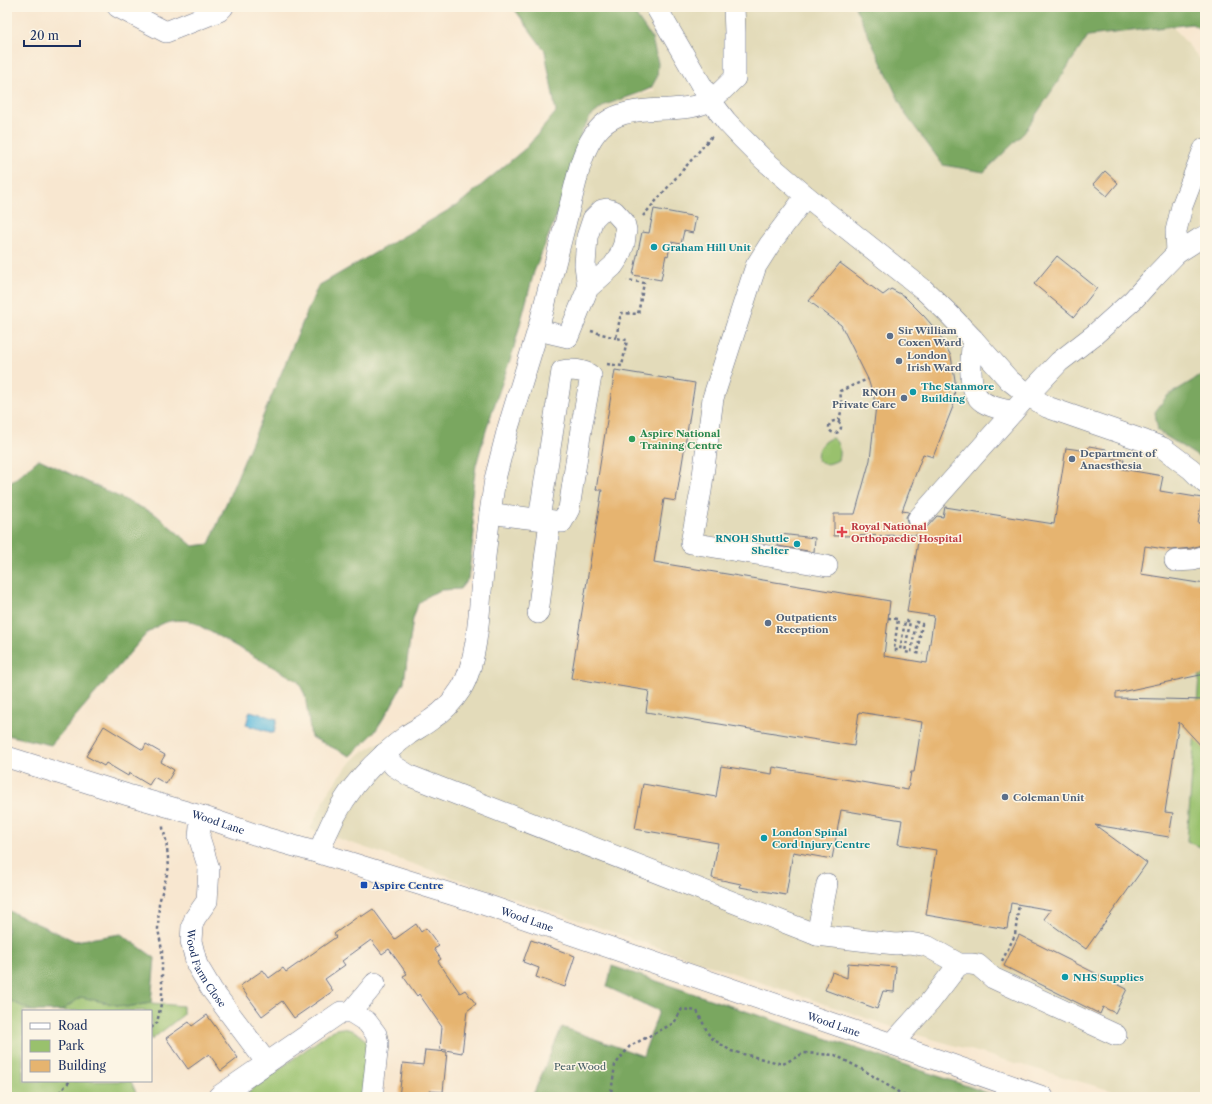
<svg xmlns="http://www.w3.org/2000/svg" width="1212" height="1104" font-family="'Libre Caslon Text',serif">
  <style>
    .built { fill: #e3dbba }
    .green { fill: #99c16d; stroke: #5a7866 }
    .forest { fill: #7aa760; stroke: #4a6b5f }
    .water { fill: #60bbde; stroke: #3e759e }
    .building { fill: #e6b46f }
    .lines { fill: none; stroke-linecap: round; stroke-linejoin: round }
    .minor-casing { stroke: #686f86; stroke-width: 22 }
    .path { stroke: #686f86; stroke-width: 2.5; stroke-dasharray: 3 3; stroke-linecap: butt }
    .minor { stroke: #fff; stroke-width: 21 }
    .culture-dot { fill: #0f9aa8; stroke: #fcf5e5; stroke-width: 1.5 }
    .service-dot { fill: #5c6f8a; stroke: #fcf5e5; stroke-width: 1.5 }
    .leisure-dot { fill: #2e9e5b; stroke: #fcf5e5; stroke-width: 1.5 }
    .health-dot { fill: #e0444e; stroke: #fcf5e5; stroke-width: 1.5 }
    .transit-dot { fill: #1a4fb4; stroke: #fcf5e5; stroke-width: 1.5 }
    .labels { text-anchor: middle; stroke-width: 3; stroke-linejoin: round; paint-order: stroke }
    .culture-label { font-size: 10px; font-weight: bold; fill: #0d838f; stroke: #fcf5e5; text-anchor: start }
    .service-label { font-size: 10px; font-weight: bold; fill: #4e5e75; stroke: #fcf5e5; text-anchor: start }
    .leisure-label { font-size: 10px; font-weight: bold; fill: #27864d; stroke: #fcf5e5; text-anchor: start }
    .health-label { font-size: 10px; font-weight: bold; fill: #be3a42; stroke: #fcf5e5; text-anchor: start }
    .street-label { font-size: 10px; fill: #1b2f5e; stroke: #fcf5e5 }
    .transit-label { font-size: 10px; font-weight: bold; fill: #164399; stroke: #fcf5e5; text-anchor: start }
    .park-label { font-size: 10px; fill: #415b62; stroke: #fcf5e5 }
  </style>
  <rect width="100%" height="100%" fill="#fcf5e5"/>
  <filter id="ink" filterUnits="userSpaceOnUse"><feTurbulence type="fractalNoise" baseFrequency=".025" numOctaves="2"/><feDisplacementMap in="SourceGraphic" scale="8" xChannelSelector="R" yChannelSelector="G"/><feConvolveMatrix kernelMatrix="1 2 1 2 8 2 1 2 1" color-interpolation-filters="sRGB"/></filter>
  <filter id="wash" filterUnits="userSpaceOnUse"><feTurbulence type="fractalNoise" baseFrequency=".012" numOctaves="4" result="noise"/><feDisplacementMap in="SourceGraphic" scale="16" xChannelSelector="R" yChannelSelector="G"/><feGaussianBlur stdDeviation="0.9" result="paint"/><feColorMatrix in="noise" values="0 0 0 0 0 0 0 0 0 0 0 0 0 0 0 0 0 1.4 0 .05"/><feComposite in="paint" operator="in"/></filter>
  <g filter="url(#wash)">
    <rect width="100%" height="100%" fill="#f8e7d0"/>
    <path class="built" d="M603 7H1123L1166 19 1205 65V1097H1134L904 1031 310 829 329 791 341 774 350 763 361 753 394 734 435 705 454 685 463 655 501 430 582 131 590 117 605 105 655 91Z"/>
    <path class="green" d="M832 438C840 442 840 452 838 460 811 475 812 443 832 438Z
      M1205 675V849L1187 841 1199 676Z
      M81 997 126 1007 151 1003 183 1006V1015L151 1040V1011H61Z
      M7 999 32 1011H23V1081H131L138 1097H7Z
      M342 1028C354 1030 361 1033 367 1043V1097H241L330 1032 336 1029Z"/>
    <path class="forest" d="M513 7H630L652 39 658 63 657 77 651 88 642 92 605 105 590 117 582 131 562 202 534 272 513 351 488 424 476 465 471 502 474 532 468 579 460 589 441 590 429 595 418 604 413 619 404 682 390 708 374 733 350 756 311 737 305 695 298 681 191 621C169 619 165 621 147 633L51 745 7 735V486L39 459 155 514 193 546 209 544 318 286 459 204 527 147 556 112 545 51Z
      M855 7H1205V32L1192 24 1088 36 1024 133 984 172 943 165 906 115Z
      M1205 373V461L1158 431 1155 412 1167 396Z
      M7 910 75 941 121 934 155 958 151 1003 126 1007 81 997 61 1011H32L7 999Z
      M612 966 1000 1097H532L562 1027 643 1056 659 1011 607 987Z"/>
    <path class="water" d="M250 711 277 719 274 733 246 725Z"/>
    <g id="blocks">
      <path class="building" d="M1105 171 1118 183 1107 196 1093 184Z
        M654 209 696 217 693 233 684 231 681 244 671 242 668 256 666 255 661 280 633 275 642 232 649 233Z
        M1057 256 1097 288 1074 317 1034 284Z
        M840 263 883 295 891 289 904 296 924 316 938 332 951 356 955 380 954 404 933 457 923 454 902 511 909 512 906 517 907 522 910 528 916 531 922 530 927 527 937 516 943 517 945 507 1054 524 1066 448 1088 451 1089 446 1106 449 1104 457 1124 460 1122 469 1163 476 1160 491 1202 498 1198 523 1205 524V544L1191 548 1171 550 1145 546 1141 574 1205 584V674L1116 693V698L1205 700V750L1179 722 1165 812 1173 813 1169 837 1095 825 1147 863 1086 949 1044 919 1051 910 1011 903 1007 929 926 915 936 850 898 844 902 820 841 810 832 859 793 852 786 895 740 887 741 884 712 878 718 843 635 829 643 784 716 797 721 766 772 774 773 767 908 790 911 772H914L922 722 859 712 854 746 646 712 649 691 571 678 602 490H596L615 370 695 383 676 501 664 499 654 562 890 601 884 656 927 663 934 616 907 612 919 535 834 536V514H855L870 460 876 405 868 379 841 325 809 301Z
        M780 534 815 538 814 552 778 546Z
        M104 726 143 750 146 744 165 755 161 762 174 770 166 784 154 777 149 785 129 773 128 776 106 763 104 766 86 756Z
        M373 909 395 939 416 924 421 932 426 928 439 946 434 949 441 959 438 961 460 993 465 990 476 1004 467 1011 462 1053 440 1049 442 1027 419 994 417 996 403 976 407 974 389 949 382 954 371 940 342 961 345 965 325 979 333 991 294 1018 282 1001 262 1016 240 986 263 970 269 978 283 968 286 972 336 937 334 934 360 915 361 917Z
        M1019 935 1127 989 1115 1013 1103 1007 1100 1014 1004 966Z
        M531 940 575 956 565 987 536 977 539 968 523 962Z
        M848 963 896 967 894 992 883 991 877 1009 825 990 832 972 847 978Z
        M207 1015 238 1058 221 1071 209 1054 188 1069 166 1038 189 1022 192 1026Z
        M425 1050 447 1052 443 1092 430 1091 429 1097H399L403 1063 423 1065Z"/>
    </g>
  </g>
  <g filter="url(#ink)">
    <use href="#blocks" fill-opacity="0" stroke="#686f86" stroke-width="1"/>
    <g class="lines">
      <g class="minor-casing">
        <g id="minor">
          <path d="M118 7 166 32 219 11 223 7"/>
          <path d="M656 7 710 100 726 121 742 138 764 160 806 196 923 289 946 311 973 339 1009 380 1028 395 1047 407 1145 441 1163 448 1191 469 1205 483"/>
          <path d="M806 196 770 244 756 266 751 281 713 398 701 491 691 543 827 566"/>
          <path d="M1177 253 1176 231 1182 206 1204 149"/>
          <path d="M538 330 568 337 588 288 585 265 587 237 593 219 602 210 607 209 614 211 624 222 626 230 624 244 619 257 613 266 588 288"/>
          <path d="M973 339C971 356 966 391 983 402 992 408 1003 409 1013 412"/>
          <path d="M490 513C514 517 538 519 562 522L569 509 581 429 591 376C584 370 571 369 562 371L539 519"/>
          <path d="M918 519 1028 395 1059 362 1094 335 1133 300 1153 278 1177 253 1199 239 1205 236"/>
          <path d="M1175 561 1193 560 1205 556"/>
          <path d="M538 613 550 521"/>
          <path d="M384 754 394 766 410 776 817 935 876 942 896 944 910 943 927 946 959 964H971L978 965 993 978 1116 1035"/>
          <path id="s1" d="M7 757 128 795 201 816 266 838 319 853 483 904 892 1044 1043 1097"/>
          <path id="s2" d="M201 816 199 837 209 869 207 901 195 918 192 926 191 941 197 965 212 990 267 1063"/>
          <path d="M319 853C338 799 364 768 409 734 416 729 425 725 432 719 443 712 454 700 461 689 476 665 479 619 481 591 484 565 487 539 490 513L495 479 508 428 538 330 580 166C595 115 620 110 668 109 682 108 698 108 710 100 719 95 727 85 735 78V32L734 7"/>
          <path d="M817 935 827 884"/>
          <path d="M351 1012 375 983"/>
          <path d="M892 1044 929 1003 959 964"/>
          <path d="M219 1096 341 1012H351L367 1022 376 1034 378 1044 372 1097"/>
        </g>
      </g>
      <path class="path" d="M643 216 713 135
        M591 331 616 338
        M607 364 622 366 627 340 616 338 621 313 638 314 644 283 627 280
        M829 427a6 6 0 1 1 12 0a6 6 0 1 1-12 0Z
        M839 421 842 407 840 391 868 379
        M888 618 898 619 894 650H900L905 621H910L905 652 911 653 916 622 922 624 917 653 923 654
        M1002 961 1015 935 1019 904
        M151 1028 157 1023 162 999V950L158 929 159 903 169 867 166 840 163 828V824
        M55 1097 70 1081
        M609 1097 611 1093 615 1065 630 1046 674 1023 682 1009 697 1011 710 1037 731 1051 783 1064 804 1053 835 1055 865 1071 906 1097"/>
      <use href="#minor" class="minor"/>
    </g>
  </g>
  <g class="culture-dot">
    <circle cx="654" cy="247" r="4"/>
    <circle cx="913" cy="392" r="4"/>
    <circle cx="797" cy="544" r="4"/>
    <circle cx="764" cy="838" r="4"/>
    <circle cx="1065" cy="977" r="4"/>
  </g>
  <g class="service-dot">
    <circle cx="890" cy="336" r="4"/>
    <circle cx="899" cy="361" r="4"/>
    <circle cx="904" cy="398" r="4"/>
    <circle cx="1072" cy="459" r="4"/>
    <circle cx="768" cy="623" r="4"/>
    <circle cx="1005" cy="797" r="4"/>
  </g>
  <circle class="leisure-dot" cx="632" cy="439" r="4"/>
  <path class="health-dot" d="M840 526h4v4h4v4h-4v4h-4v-4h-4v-4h4z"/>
  <rect class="transit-dot" x="360" y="881" width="8" height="8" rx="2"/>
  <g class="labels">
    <g class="culture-label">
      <text x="662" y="251">Graham Hill Unit</text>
      <text x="921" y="390">The Stanmore<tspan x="921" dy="12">Building</tspan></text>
      <text x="789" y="542" text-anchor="end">RNOH Shuttle<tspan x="789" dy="12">Shelter</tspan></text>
      <text x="772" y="836">London Spinal<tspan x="772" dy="12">Cord Injury Centre</tspan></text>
      <text x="1073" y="981">NHS Supplies</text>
    </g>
    <g class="service-label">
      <text x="898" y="334">Sir William<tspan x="898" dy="12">Coxen Ward</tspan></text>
      <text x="907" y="359">London<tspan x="907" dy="12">Irish Ward</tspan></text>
      <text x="896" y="396" text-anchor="end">RNOH<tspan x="896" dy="12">Private Care</tspan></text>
      <text x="1080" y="457">Department of<tspan x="1080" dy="12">Anaesthesia</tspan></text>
      <text x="776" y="621">Outpatients<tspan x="776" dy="12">Reception</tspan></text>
      <text x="1013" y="801">Coleman Unit</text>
    </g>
    <g class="leisure-label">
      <text x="640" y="437">Aspire National<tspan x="640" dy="12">Training Centre</tspan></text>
    </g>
    <g class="health-label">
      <text x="851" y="530">Royal National<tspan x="851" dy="12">Orthopaedic Hospital</tspan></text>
    </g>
    <g class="street-label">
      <text dy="4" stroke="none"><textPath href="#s1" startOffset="221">Wood Lane</textPath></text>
      <text dy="4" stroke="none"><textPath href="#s1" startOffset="545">Wood Lane</textPath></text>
      <text dy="4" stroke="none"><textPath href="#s2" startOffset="162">Wood Farm Close</textPath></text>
      <text dy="4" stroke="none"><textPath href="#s1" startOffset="869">Wood Lane</textPath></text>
    </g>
    <g class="transit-label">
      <text x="372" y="889">Aspire Centre</text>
    </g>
    <g class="park-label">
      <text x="580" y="1070">Pear Wood</text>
    </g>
  </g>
  <rect width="1212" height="1104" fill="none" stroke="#fcf5e5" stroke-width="24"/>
  <rect x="22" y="1010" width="130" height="72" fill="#fcf5e5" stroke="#a2a6af"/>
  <rect x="30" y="1023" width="20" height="6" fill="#ffffff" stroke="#a2a6af"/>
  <text x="58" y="1030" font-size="12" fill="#1b2f5e">Road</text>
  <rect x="30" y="1040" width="20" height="12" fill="#99c16d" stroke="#a2a6af"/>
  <text x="58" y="1050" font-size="12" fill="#1b2f5e">Park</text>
  <rect x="30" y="1060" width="20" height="12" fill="#e6b46f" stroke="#a2a6af"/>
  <text x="58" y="1070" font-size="12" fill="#1b2f5e">Building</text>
  <path d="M24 40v6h56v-6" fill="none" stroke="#1b2f5e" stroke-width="2"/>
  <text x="30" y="40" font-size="12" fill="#1b2f5e" stroke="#fcf5e5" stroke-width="3" paint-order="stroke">20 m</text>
</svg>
